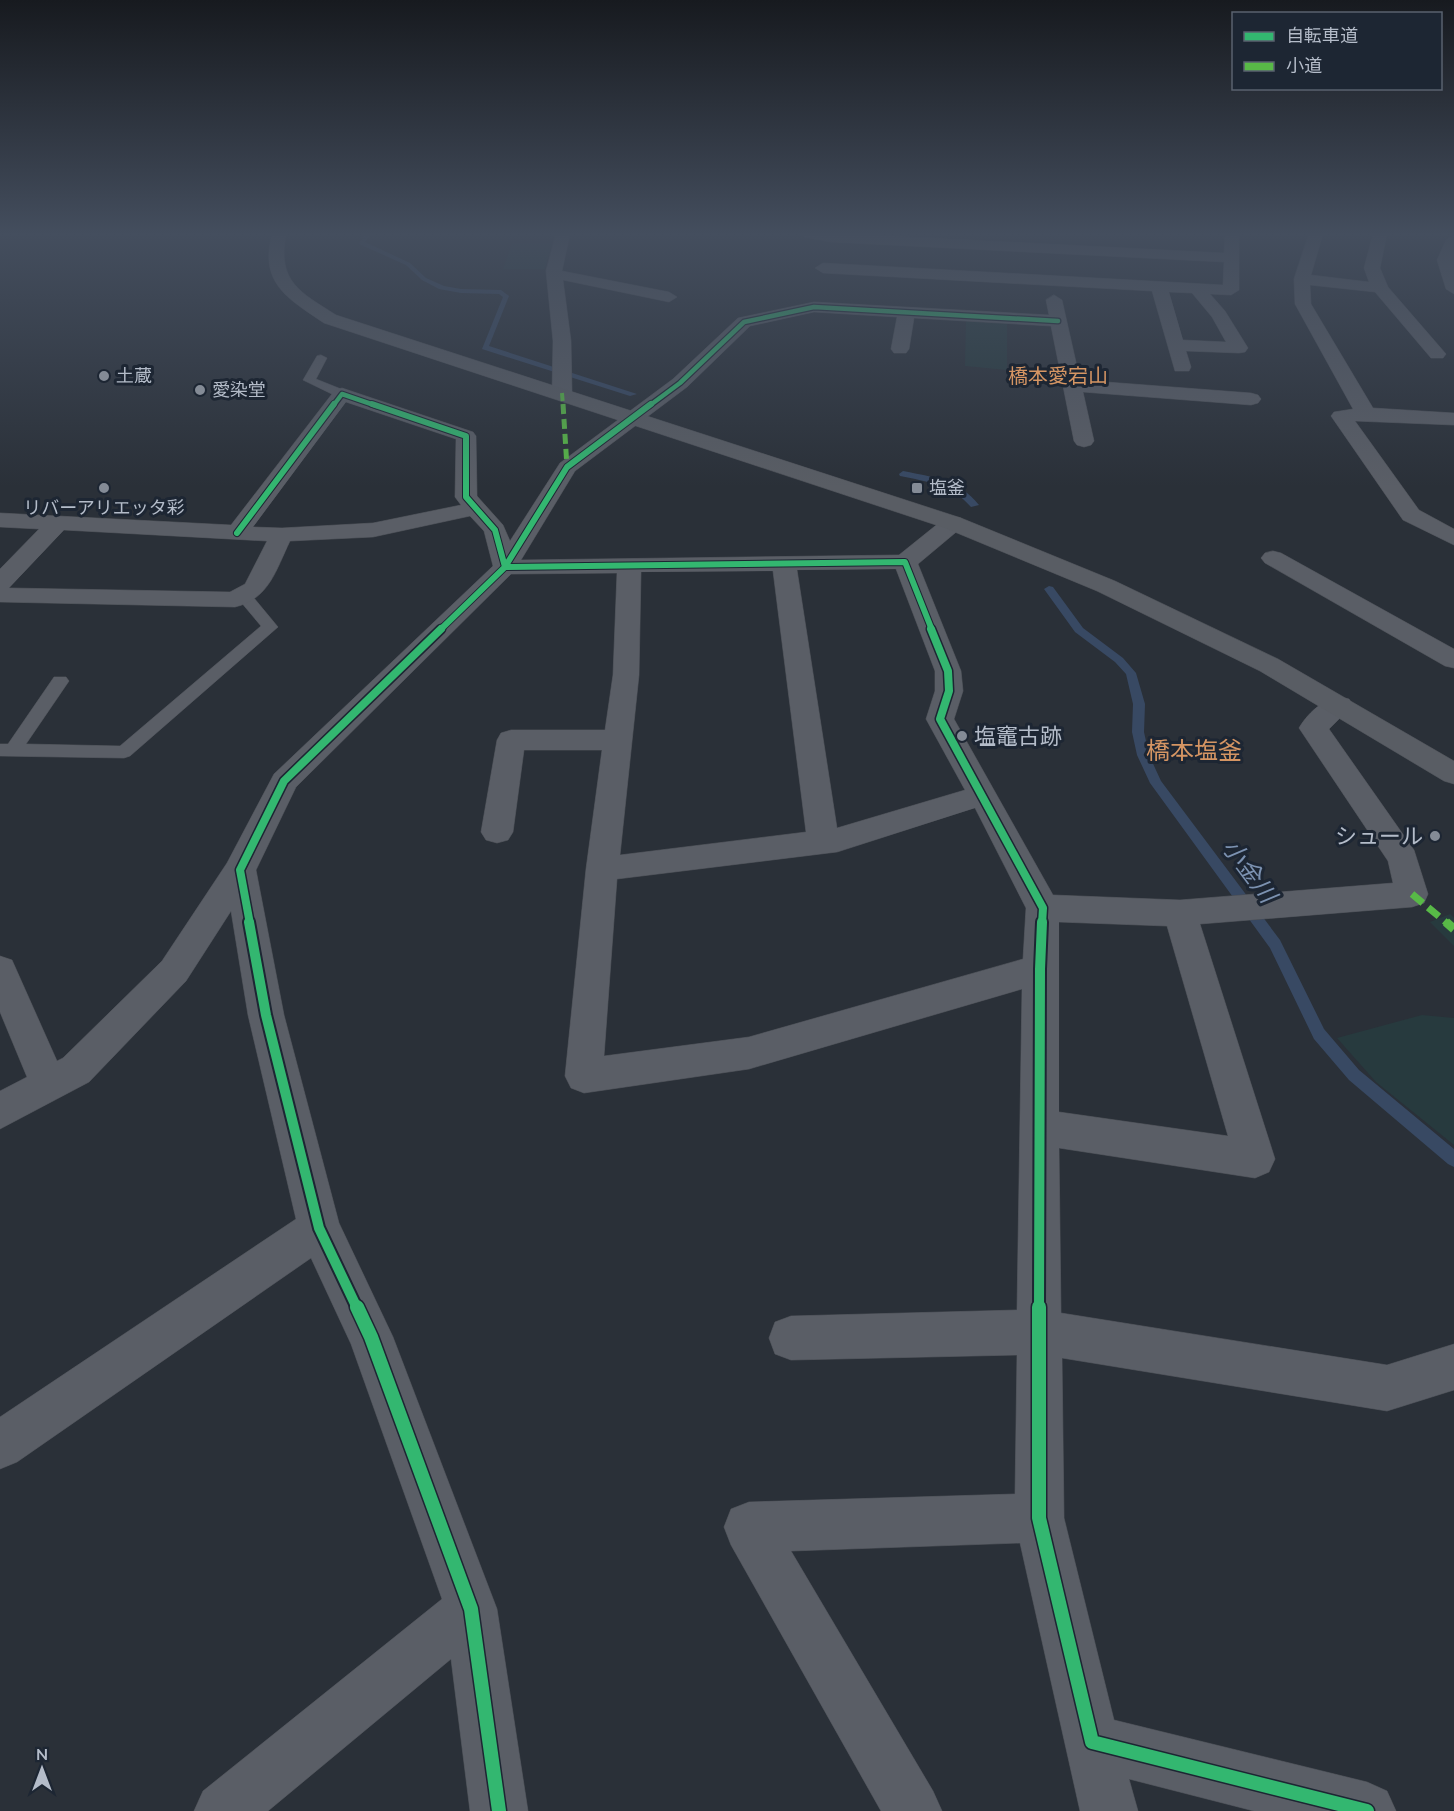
<svg xmlns="http://www.w3.org/2000/svg" width="1454" height="1811" font-family="Mulish,'Noto Sans JP',sans-serif">
  <style>
    .green { fill: #273a3e }
    .lines { fill: none; stroke-linecap: round; stroke-linejoin: round }
    .stream { fill: #384963; fill-rule: evenodd }
    .lane-casing { stroke: #484c53; stroke-width: 1 }
    .street-casing { stroke: #484c53; stroke-width: 1 }
    .secondary-casing { stroke: #484c53; stroke-width: 1 }
    .lane { fill: #5a5e66; fill-rule: evenodd }
    .street { fill: #5a5e66; fill-rule: evenodd }
    .secondary { fill: #595d64; fill-rule: evenodd }
    .quiet-far3 { stroke: #58b947; stroke-width: 4; stroke-dasharray: 8 4; stroke-linecap: butt }
    .quiet-far2 { stroke: #58b947; stroke-width: 5; stroke-dasharray: 10 5; stroke-linecap: butt }
    .quiet-far1 { stroke: #58b947; stroke-width: 7; stroke-dasharray: 14 7; stroke-linecap: butt }
    .quiet { stroke: #58b947; stroke-width: 9; stroke-dasharray: 17 9; stroke-linecap: butt }
    .cycleway-far4-casing { stroke: #1d2633; stroke-width: 7 }
    .cycleway-far3-casing { stroke: #1d2633; stroke-width: 8 }
    .cycleway-far2-casing { stroke: #1d2633; stroke-width: 11 }
    .cycleway-far1-casing { stroke: #1d2633; stroke-width: 14 }
    .cycleway-casing { stroke: #1d2633; stroke-width: 17 }
    .cycleway-far4 { stroke: #33b770; stroke-width: 4.5 }
    .cycleway-far3 { stroke: #33b770; stroke-width: 6 }
    .cycleway-far2 { stroke: #33b770; stroke-width: 8 }
    .cycleway-far1 { stroke: #33b770; stroke-width: 10 }
    .cycleway { stroke: #33b770; stroke-width: 14 }
    .poi-dot { fill: #848b96; stroke: #1d2633; stroke-width: 2 }
    .labels { text-anchor: middle; stroke-width: 6; stroke-linejoin: round; paint-order: stroke }
    .far-poi-label { font-size: 18px; fill: #b4bcc9; stroke: #1d2633; text-anchor: start }
    .far-neighbourhood-label { font-size: 20px; fill: #d59563; stroke: #1d2633 }
    .poi-label { font-size: 22px; fill: #b4bcc9; stroke: #1d2633; text-anchor: start }
    .neighbourhood-label { font-size: 24px; fill: #d59563; stroke: #1d2633 }
    .water-label { font-size: 24px; font-style: italic; fill: #7c92b1; stroke: #1d2633 }
  </style>
  <rect width="100%" height="100%" fill="#2a3038"/>
  <path class="green" d="M512 243H552L545 269H503Z
    M966 320 1007 322V370L965 366Z
    M1450 914 1454 918V946L1430 922Z
    M1422 1015 1454 1018V1145L1376 1082 1337 1038Z"/>
  <g class="lines">
    <path class="stream" d="M365 234H371L365 242 410 263 426 278 444 286 461 289 501 290 509 296 489 346 637 394 630 396 482 349 503 297 499 294 461 293 439 289 422 280 406 265 359 244Z
      M903 471C933 477 959 480 979 505L971 507C951 484 928 482 900 476L899 474Z
      M1049 586 1053 587 1083 628 1123 658 1136 673 1145 704 1144 732 1149 755 1161 781 1280 940 1324 1029 1359 1070 1454 1149V1167L1448 1164 1349 1080 1314 1039 1270 948 1150 783 1137 755 1132 732 1133 704 1126 674 1115 662 1075 632 1044 589Z"/>
    <g class="lane-casing">
      <path id="lane" d="M321 355 327 358 316 379 346 391V397H338L303 380 317 356Z
        M243 590 249 592 278 627 130 756 124 758 0 756V744H8L54 677H66L69 681 26 744 120 746 261 626 235 595Z"/>
    </g>
    <g class="street-casing">
      <path id="street" d="M556 234H570L562 271 669 292 677 297 669 302 563 280 571 341 572 393 569 397H555L552 393 553 341 546 271Z
        M802 234H853L1224 253 1225 234H1239V290L1231 295 1210 294 1225 311 1248 348 1245 352 1239 353 1186 351 1191 367 1189 371H1175L1152 291 823 273 815 268 823 263 1223 285 1224 262 831 242 804 237ZM1169 292 1192 293 1212 317 1226 342 1183 340Z
        M1309 234H1323L1311 275 1369 282 1364 268 1373 234H1387L1380 268 1388 287 1446 354 1443 358H1431L1375 292 1310 285 1311 304 1373 408 1454 413V425L1355 421 1419 510 1454 529V545L1403 520 1331 416 1334 412 1353 409 1295 304 1294 279Z
        M1454 235V294L1446 289 1437 260 1446 240Z
        M1054 295 1062 300 1080 380 1251 393 1258 395 1261 399 1258 403 1251 405 1083 392 1094 441 1091 445 1084 447 1077 445 1074 441 1051 326 914 318 909 349 906 353H894L891 349 897 317 814 312 750 326 687 387 575 471 521 560 899 555 945 518 953 516 961 518 964 523 961 528 918 564 961 671 963 691 954 719 1053 895 1180 900 1393 883 1388 861 1299 728C1309 711 1329 693 1349 699L1353 705 1329 729 1414 850 1428 894 1424 903 1412 907 1200 924 1275 1159 1269 1172 1255 1178 1059 1148 1061 1313 1387 1365 1454 1344V1390L1387 1411 1062 1358 1064 1518 1114 1720 1367 1782 1387 1791 1396 1811H1254L1129 1779 1138 1811H1080L1020 1543 791 1551 933 1791 942 1811H881L731 1545 724 1527 731 1509 749 1502 1015 1494 1017 1355 791 1360 775 1354 769 1338 775 1322 791 1316 1017 1310 1022 989 749 1069 584 1093 571 1088 565 1076 586 869 602 750H524L513 832 508 840 497 843 486 840 481 832 497 740 501 733 511 730H605L613 675 617 573 511 574 296 787 256 870 284 1015 339 1223 393 1337 497 1609 528 1811H470L451 1659 268 1811H194L203 1791 442 1599 351 1344 311 1258 17 1462 0 1469V1417L296 1219 248 1015 231 911 186 981 89 1082 0 1129V1091L27 1077 0 1012V956L12 960 57 1061 63 1058 162 961 227 863 274 774 493 566 484 531 470 516 373 537 290 541C276 570 269 599 235 607L0 602V569L39 529 0 527V513L231 525 335 390 342 388 473 432 476 436 477 496 503 525 510 541 560 463 673 379 738 318 814 302 1049 315 1046 300ZM346 402 456 439 455 497 461 505 373 523 282 528 253 527ZM64 530 267 541 245 584 230 592 9 588ZM896 569 935 671V691L926 719 965 790 837 828 797 570ZM773 571 806 832 620 855 639 675 641 572ZM975 808 1026 908 1023 959 749 1037 604 1056 617 879 837 852ZM1059 922 1167 926 1228 1136 1059 1112Z
        M1273 551 1281 553 1454 649V668L1445 666 1265 563 1261 558 1265 553Z"/>
    </g>
    <g class="secondary-casing">
      <path id="secondary" d="M272 234H286C277 282 300 292 336 315L961 518 1115 581 1278 659 1454 761V784L1444 781 1260 671 1097 591 945 528 324 323C287 298 259 283 272 234Z"/>
    </g>
    <use href="#lane" class="lane"/>
    <use href="#street" class="street"/>
    <use href="#secondary" class="secondary"/>
    <path class="quiet-far3" d="M562 393 563 406"/>
    <path class="quiet-far2" d="M563 404 567 467"/>
    <path class="quiet-far1" d="M1412 894 1448 924"/>
    <path class="quiet" d="M1446 922 1454 929"/>
    <g class="cycleway-far4-casing">
      <path id="cycleway-far4" d="M333 406 342 394 377 406
        M649 406 680 383 744 322 814 307 1058 321"/>
    </g>
    <g class="cycleway-far3-casing">
      <path id="cycleway-far3" d="M372 404 466 436V497L495 530 505 567 905 562 932 630
        M237 533 334 404
        M440 630 505 567 567 467 651 404"/>
    </g>
    <g class="cycleway-far2-casing">
      <path id="cycleway-far2" d="M931 629 948 671 949 691 940 719 1043 908 1042 924
        M250 924 240 870 284 781 441 629"/>
    </g>
    <g class="cycleway-far1-casing">
      <path id="cycleway-far1" d="M249 922 266 1015 319 1228 357 1308
        M1039 1308 1040 969 1042 922"/>
    </g>
    <g class="cycleway-casing">
      <path id="cycleway" d="M357 1307 371 1337 471 1609 499 1811
        M1039 1307V1518L1092 1742 1367 1811"/>
    </g>
    <use href="#cycleway-far4" class="cycleway-far4"/>
    <use href="#cycleway-far3" class="cycleway-far3"/>
    <use href="#cycleway-far2" class="cycleway-far2"/>
    <use href="#cycleway-far1" class="cycleway-far1"/>
    <use href="#cycleway" class="cycleway"/>
  </g>
  <linearGradient id="sky" x2="0" y2="1"><stop stop-color="#171a1f"/><stop offset="0.48" stop-color="#444e5e"/><stop offset="1" stop-color="#444e5e" stop-opacity="0"/></linearGradient>
  <rect width="1454" height="487" fill="url(#sky)"/>
  <g class="poi-dot">
    <circle cx="104" cy="376" r="6"/>
    <circle cx="200" cy="390" r="6"/>
    <circle cx="104" cy="488" r="6"/>
    <rect x="911" y="482" width="12" height="12" rx="3"/>
    <circle cx="962" cy="736" r="6"/>
    <circle cx="1435" cy="836" r="6"/>
  </g>
  <g class="labels">
    <g class="far-poi-label">
      <text x="116" y="382">土蔵</text>
      <text x="212" y="396">愛染堂</text>
      <text x="929" y="494">塩釜</text>
      <text x="104" y="514" text-anchor="middle">リバーアリエッタ彩</text>
    </g>
    <g class="far-neighbourhood-label">
      <text x="1058" y="383">橋本愛宕山</text>
    </g>
    <g class="poi-label">
      <text x="974" y="744">塩竈古跡</text>
      <text x="1423" y="844" text-anchor="end">シュール</text>
    </g>
    <g class="neighbourhood-label">
      <text x="1194" y="759">橋本塩釜</text>
    </g>
    <g class="water-label">
      <text transform="translate(1249 871) rotate(53)" y="8">小金川</text>
    </g>
  </g>
  <rect x="1232" y="12" width="210" height="78" fill="#1d2633" stroke="#59626f" stroke-width="1.5"/>
  <rect x="1244" y="32" width="30" height="9" fill="#33b770" stroke="#59626f" stroke-width="1.5"/>
  <text x="1286" y="42" font-size="18" fill="#b4bcc9">自転車道</text>
  <rect x="1244" y="62" width="30" height="9" fill="#58b947" stroke="#59626f" stroke-width="1.5"/>
  <text x="1286" y="72" font-size="18" fill="#b4bcc9">小道</text>
  <g transform="translate(42 1769)" stroke="#1d2633" stroke-width="4.5" paint-order="stroke">
  <path d="M0-4.5L10 22L0 15L-10 22Z" fill="#b4bcc9"/>
  <text y="-9" font-size="16" font-weight="bold" text-anchor="middle" fill="#b4bcc9">N</text>
  </g>
</svg>
